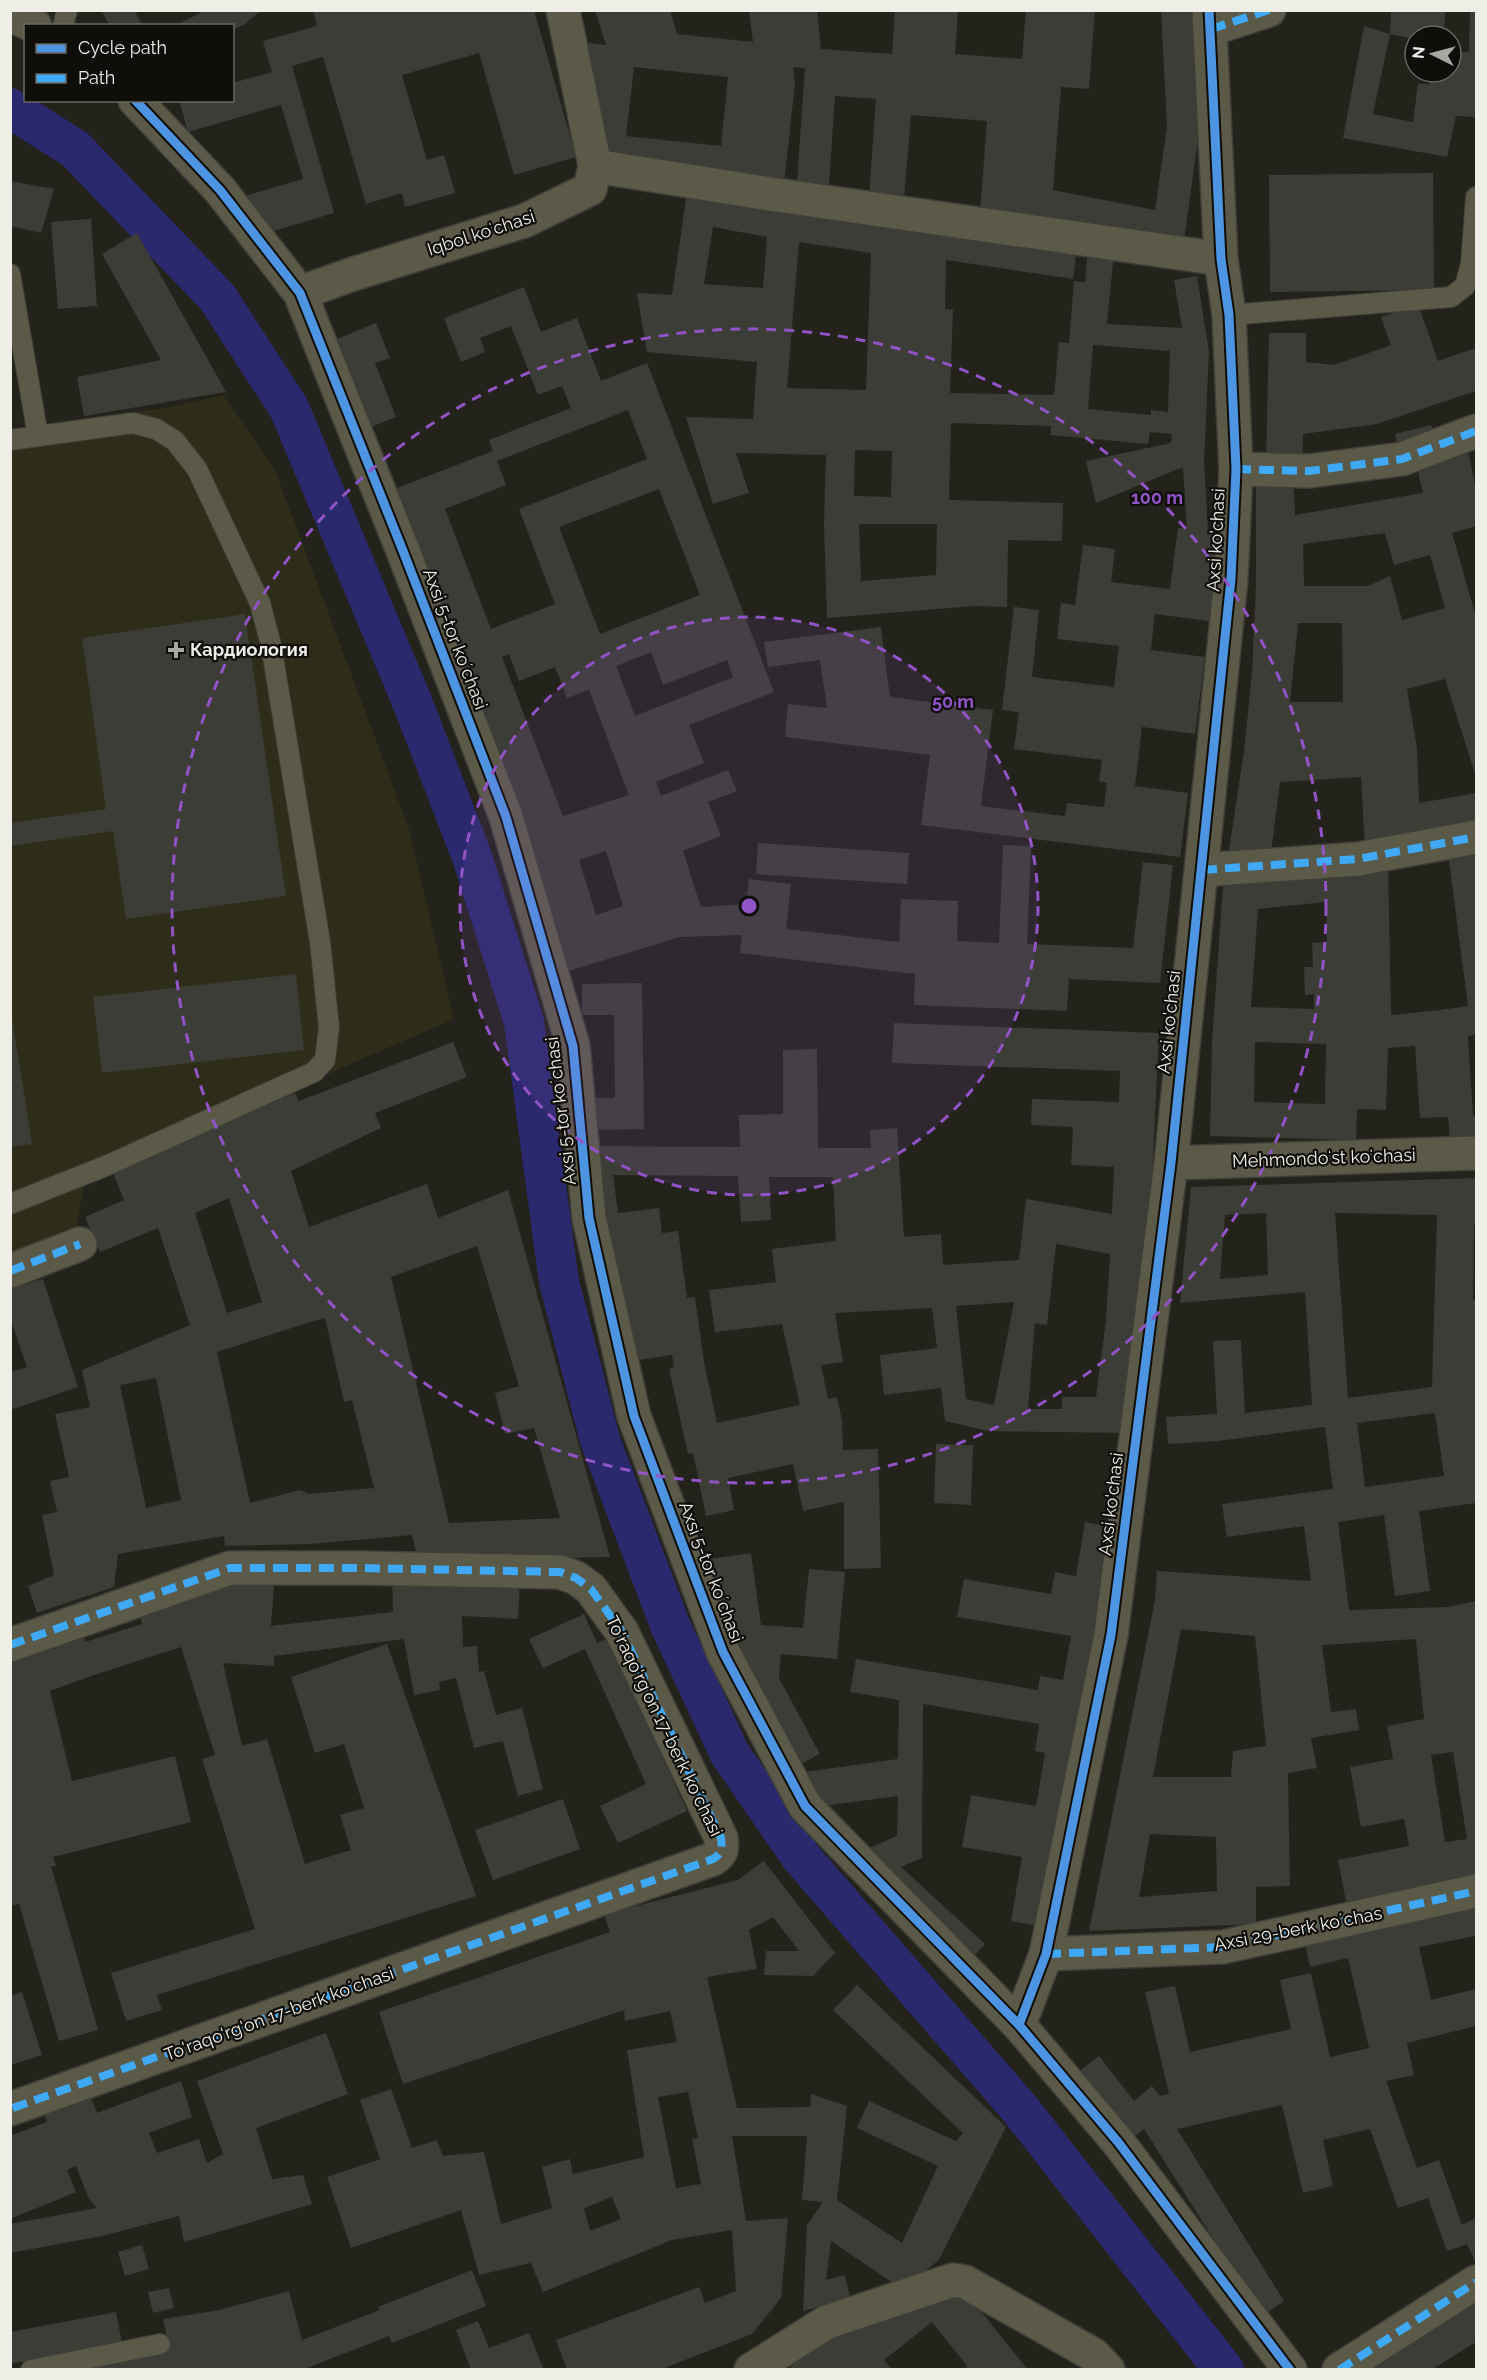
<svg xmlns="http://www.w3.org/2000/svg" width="1487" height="2380" font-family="Raleway,sans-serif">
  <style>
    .built { fill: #2d2d1a }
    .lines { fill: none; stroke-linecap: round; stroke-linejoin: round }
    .canal { stroke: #2a296d; stroke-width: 40 }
    .building { fill: #3d3d37; fill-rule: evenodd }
    .service-casing { stroke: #3f3f39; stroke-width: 22 }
    .minor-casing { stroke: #3f3f39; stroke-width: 36 }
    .tertiary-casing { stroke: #3f3f39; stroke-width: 36 }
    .service { stroke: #5b5a48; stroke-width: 20 }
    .minor { stroke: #5b5a48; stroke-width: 33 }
    .tertiary { stroke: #5b5a48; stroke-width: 33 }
    .quiet { stroke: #3fa9f5; stroke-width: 8; stroke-dasharray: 15 8; stroke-linecap: butt }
    .cycleway-casing { stroke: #0f0e09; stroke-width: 13 }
    .cycleway { stroke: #4d94e3; stroke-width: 9 }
    .ring { fill: none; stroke: #9253c7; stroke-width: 3; stroke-dasharray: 10 8 }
    .poi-dot { fill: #a7a79f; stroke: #0f0e09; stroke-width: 2 }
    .labels { text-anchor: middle; stroke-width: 4.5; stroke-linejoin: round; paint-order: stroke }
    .street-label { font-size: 18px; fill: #eeeee6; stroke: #0f0e09 }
    .poi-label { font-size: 18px; font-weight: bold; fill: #eeeee6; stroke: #0f0e09; text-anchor: start }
    .centre { fill: #9253c7; stroke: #0f0e09; stroke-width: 3 }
    .ring-label { font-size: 18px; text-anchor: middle; font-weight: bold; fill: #9253c7; stroke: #0f0e09; stroke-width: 4.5; stroke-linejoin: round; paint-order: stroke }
  </style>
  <rect width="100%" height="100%" fill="#23231c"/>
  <path class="built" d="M223 395 275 470 409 829 454 1019 85 1180 76 1229 10 1256V430L170 407Z"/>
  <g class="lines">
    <path class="canal" d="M10 108 75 149 217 297 289 408 413 704 472 857 524 1022 559 1282 600 1440 670 1625 730 1754 801 1857 1020 2109 1224 2370"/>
  </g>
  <path class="building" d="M101 10H134L143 26H110Z
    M198 10H261L245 24 232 30V26H175L200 13Z
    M313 10H534L576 157 514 175 479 53 402 75 427 160 444 155 455 193 405 207 402 193 366 204 323 57 292 66 334 213 257 236 245 196 303 179 281 105 188 132 179 100H232V83L272 72 263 41 317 26Z
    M595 10H670L677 34 753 42 749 10H817L821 49 892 54 895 10H958L955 54 1022 59 1026 10H1095L1089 89 1061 87 1053 190 1155 210 1167 127 1161 10H1194L1199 132 1183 248 980 212 987 121 911 115 904 200 869 197 876 99 835 96 829 185 797 182 805 68 793 67 795 84 784 183 597 160 572 41 606 45ZM634 67 728 77 721 146 626 136Z
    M1391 10H1445L1444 36H1415V39L1390 34Z
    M1470 10H1476V117L1456 116 1447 157 1343 138 1364 26 1390 34 1373 114 1413 122 1418 84H1430V72H1451V52H1469Z
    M1433 173 1434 290 1270 292 1269 175Z
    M10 181 54 189 41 233 10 226Z
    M687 192 1077 249 1073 279 946 260 945 309 953 310 950 393 1054 395 1059 342 1069 343 1074 281 1085 282 1088 250 1114 253 1107 324 1182 328 1174 280 1197 276 1209 352 1204 462 1208 532 1220 534 1209 621 1155 614 1151 650 1205 657 1195 734 1142 727 1135 786 1188 793 1180 857 921 825 930 755 785 737 788 704 827 708 820 660 768 667 764 642 881 627 890 697 993 710 981 806 1065 816 1067 803 1104 807 1107 783 1099 781 1102 760 1014 749 1019 712 1002 710 1014 607 1039 610 1032 677 1114 687 1119 646 1057 639 1061 603 1075 605 1083 545 1115 549 1111 582 1170 589 1178 528 1187 529 1183 467 1096 503 1086 461 1171 443 1172 434 1150 432 1148 444 1051 435V426L951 423 949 500 1063 503 1062 541 1008 540 1007 607 975 606 827 618 824 524 826 455 736 453 749 493 713 504 686 417 753 419 757 362 647 352 637 293 672 295ZM713 227 767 237 763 288 704 284ZM799 242 871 253 866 390 787 388ZM1093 345 1170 351 1168 412 1151 410V415L1088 409ZM855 450 892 451 891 497 854 496ZM859 524H937L936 575 861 581Z
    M91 219 97 306 58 309 51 222Z
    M137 233 226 392 84 416 77 377 161 360 102 254Z
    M524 287 541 332 577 318 601 381 647 363 774 692 689 725 704 763 656 782 661 796 728 770 737 791 708 802 721 836 683 851 701 907 746 904 749 879 791 884 786 929 899 942 901 899 958 901 957 941 999 943 1003 845 1031 846 1027 944 1133 948 1143 862 1173 865 1160 983 1069 979 1067 1011 914 1005 915 974 740 953 742 935 680 937 565 972 456 662 463 659 397 488 493 451 489 440 571 408 562 386 538 395 511 326 480 338 485 352 461 362 444 318ZM628 410 647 459 519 509 555 604 491 629 445 509 506 485 497 461ZM659 489 700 595 600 634 559 527ZM651 652 663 685 727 660 733 677 635 716 616 666ZM509 654 519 681 555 667 567 698 589 690 629 795 563 816 502 657ZM606 851 623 906 596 915 579 860Z
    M1418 304 1438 361 1476 348V391L1377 424 1303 434 1302 465H1266L1269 333H1306V362L1334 365 1391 345 1381 317Z
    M376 323 390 358 375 363 396 417 371 427 337 339Z
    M1431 425 1436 443 1399 452 1395 434Z
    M1467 445 1476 490V526L1452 533 1476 617V777L1445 679 1407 689 1417 748 1419 803 1476 793V831L1365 849 1361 777 1280 782 1270 860 1227 862 1244 752 1252 673 1256 587V476L1293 475 1295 515 1423 493 1416 463ZM1385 533 1394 565 1430 555 1445 608 1402 620 1390 576 1368 586H1304L1303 544ZM1298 623H1342L1343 702H1290Z
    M245 614 286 896 126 919 113 831 10 846V823L106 809 82 638Z
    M1476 842V1035L1468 1036 1473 1116H1476V1148L1451 1150 1448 1117 1420 1118 1415 1046 1388 1048 1386 1110 1357 1109 1356 1140 1210 1136 1212 1042 1224 872 1388 862 1391 1015 1440 1010 1468 1006 1447 846ZM1326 902 1327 942 1312 943 1313 967H1304L1305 995 1314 994V1009L1251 1007 1258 909ZM1255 1042 1326 1044 1325 1104 1254 1102Z
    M758 843 909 853 907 884 756 874Z
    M296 974 304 1050 102 1073 93 997Z
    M642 983 644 1129 584 1130 583 1098H615L614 1015H582V984Z
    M10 1004 32 1144 10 1147Z
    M894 1023 1159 1033 1145 1323 1131 1433 988 1431 945 1421 941 1388 884 1395 880 1355 937 1348 932 1308 835 1313 843 1362 821 1365 828 1399 837 1397 842 1421 843 1450 878 1449 881 1568 844 1569V1502L803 1511 793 1464 728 1478 734 1510 706 1516 693 1453 688 1454 669 1369 674 1367 672 1355 625 1362 584 1146 740 1147 739 1115 783 1114V1050L817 1049 818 1148H871L870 1130 897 1128 904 1237 941 1234 943 1265 1019 1260 1026 1199 1112 1214 1114 1167 1071 1165 1073 1127 1031 1125 1032 1099 1119 1102 1120 1071 892 1063ZM613 1175 738 1176 741 1222 771 1220 769 1177H833L836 1241 772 1249 776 1282 709 1290 715 1332 782 1324 800 1405 717 1423 704 1362 695 1297 687 1298 678 1231 662 1233 659 1208 618 1213ZM1056 1244 1110 1254 1106 1320 1096 1397H1062V1409H1028L1035 1323 1047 1325ZM1014 1302 994 1405 966 1399 956 1306Z
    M453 1042 467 1077 375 1113 381 1128 291 1171 309 1227 427 1184 438 1218 508 1190 610 1557 418 1561 412 1535 311 1544 225 1546 224 1536 118 1554 114 1587 37 1613 28 1586 54 1575 42 1515 57 1512 50 1481 69 1477 55 1414 90 1407 82 1370 190 1325 158 1228 100 1252 85 1217 124 1200 112 1170 295 1093 299 1101ZM229 1198 262 1302 227 1313 195 1213ZM477 1246 519 1386 495 1393 505 1434 534 1428 560 1518 449 1523 391 1277ZM325 1318 344 1402 352 1400 374 1488 308 1494 300 1490 250 1503 217 1352 304 1324ZM156 1378 181 1500 146 1508 120 1385Z
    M1476 1178V1225H1474L1473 1300H1476V1503L1419 1511 1430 1591 1395 1596 1384 1515 1338 1522 1349 1610 1448 1607 1476 1601V1879L1347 1907 1338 1860 1409 1846 1404 1819 1361 1827 1350 1767 1393 1759 1387 1726 1424 1719 1416 1639 1322 1645 1331 1712 1356 1709 1359 1730 1311 1738 1317 1768 1288 1773 1290 1886 1256 1887V1924L1089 1931 1155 1600 1157 1571 1311 1581 1304 1526 1227 1537 1222 1504 1333 1489 1325 1427 1218 1441 1168 1444 1166 1417 1217 1414 1213 1341 1241 1340 1245 1413 1312 1405 1305 1292 1180 1303 1191 1187ZM1266 1213 1268 1275 1220 1279 1225 1215ZM1335 1213 1437 1215 1432 1387 1348 1398ZM1435 1413 1444 1476 1365 1487 1357 1423ZM1181 1629 1255 1636 1266 1746 1233 1751 1231 1777H1153ZM1453 1752 1467 1839 1445 1842 1431 1755ZM1150 1834 1216 1837 1217 1891 1139 1897Z
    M43 1279 78 1387 10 1410V1372L27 1367 10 1318V1289Z
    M936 1444 973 1445 971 1505 934 1503Z
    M1085 1522 1118 1528 1045 1927 1011 1921 1022 1857 962 1847 971 1795 1036 1806 1045 1753 1035 1751 1039 1724 923 1704 922 1858 901 1867 985 1944 969 1961 867 1849 897 1836 898 1796 823 1806 804 1772 898 1759 899 1700 850 1692 856 1659 1038 1690 1040 1676 1063 1680 1071 1636 957 1617 964 1579 1051 1594 1055 1572 1076 1576Z
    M751 1553 761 1625 803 1628 809 1569 845 1572 837 1659 781 1654 779 1678 820 1754 794 1768 730 1649 702 1560Z
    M392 1575 520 1577 518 1619 462 1616 463 1647 477 1646 479 1672 484 1671 496 1715 522 1708 543 1789 518 1796 503 1741 474 1748 456 1678 439 1682 440 1690 414 1695 404 1639 274 1656V1666L223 1663 242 1746 267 1739 305 1864 351 1850 340 1815 364 1808 344 1744 315 1753 291 1677 387 1644 476 1896 157 1995 162 2010 126 2021 111 1973 255 1929 202 1759 215 1755 181 1647 94 1675 50 1691 72 1781 175 1756 191 1822 53 1857 56 1866H51L98 2030 59 2041 19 1904 10 1906V1664L84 1638 85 1642 142 1624 139 1609 208 1582 274 1585 271 1626 393 1612Z
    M584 1614 597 1643 608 1638 687 1811 618 1843 600 1806 646 1784 585 1649 543 1668 529 1639Z
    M563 1799 580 1849 493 1880 475 1830Z
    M764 1861 835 1953 813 1976 764 1975 766 1951H799L773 1917 749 1930 757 1969 707 1977 737 2108 810 2107 811 2094 847 2106 837 2200 902 2243 938 2166 857 2128 869 2101 956 2141 963 2133 833 2010 857 1985 1006 2127 939 2260 902 2289 831 2241 826 2280 845 2275 850 2298 803 2311 807 2225 823 2202 802 2200 807 2136H732L746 2221 788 2218 781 2298 752 2334 659 2370H567L556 2340 699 2287 705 2303 736 2291 732 2230 672 2240 543 2292 531 2263 479 2275 461 2210 351 2248 327 2177 380 2159 360 2100 391 2089 412 2148 437 2140 443 2156 484 2152 501 2224 552 2208 542 2167 570 2159 573 2174 644 2157 627 2050 677 2042 670 2011 625 2021 624 2010 403 2084 379 2012 610 1932 601 1906 626 1895 632 1907 738 1880ZM688 2092 698 2138 692 2139 701 2184 676 2188 658 2097ZM612 2197 621 2219 590 2231 584 2208Z
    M1476 1902V1936L1419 1947 1431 2000 1476 1989V2026L1407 2043 1414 2075 1386 2081 1417 2168 1439 2160 1462 2225 1476 2218V2263L1467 2244 1447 2251 1428 2198 1398 2208 1370 2129 1323 2140 1333 2186 1303 2193 1282 2105 1177 2129 1284 2301 1262 2316 1144 2129 1132 2139 1078 2072 1099 2056 1134 2101 1152 2086 1160 2096 1169 2094 1145 1992 1175 1986 1190 2052 1291 2029 1280 1980 1311 1973 1330 2057 1369 2048 1348 1958 1310 1967 1304 1938Z
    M22 1992 42 2055 10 2065V1996Z
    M326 2033 348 2094 256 2128 272 2179 303 2175 312 2204 184 2242 179 2216 102 2236 10 2253V2224L97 2208 89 2199 76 2166 67 2170 76 2192 10 2219V2136L47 2122 43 2110 89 2092 97 2113 181 2081 192 2117 149 2133 157 2153 199 2139 207 2163 223 2154 197 2081Z
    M142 2245 149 2269 125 2276 118 2252Z
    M472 2270 486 2306 392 2343 389 2336 302 2370H65L169 2347 163 2319 219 2310 289 2291 302 2340 380 2310 378 2307Z
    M959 2284 1028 2370H963L967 2366 932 2322 884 2360 892 2370H793L788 2364 829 2331Z
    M169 2288 174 2308 153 2313 148 2292Z
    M1476 2299V2342L1431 2370H1366Z
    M116 2312 122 2343 10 2364V2332Z
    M478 2321 489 2348 529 2333 544 2370H471L456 2330Z"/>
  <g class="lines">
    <g class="service-casing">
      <path id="service" d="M63 26 67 10
        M10 274 38 436
        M1229 315 1451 297 1465 286 1471 264 1476 197
        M10 440 133 423 156 429 175 441 197 469 260 603 271 645 320 942 329 1027 325 1060 314 1072 108 1165 10 1204
        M31 2370 160 2344"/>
    </g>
    <g class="minor-casing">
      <path id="minor" d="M10 15 35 26
        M1211 29 1269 10
        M135 100 220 190 300 293 403 551 506 817 573 1046 589 1218 634 1416 723 1652 805 1806 1019 2025
        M595 166 770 194 1221 259
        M300 293 353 274 524 221 590 189 595 166 563 10
        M1236 469 1309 471 1402 459 1476 431
        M1202 870 1358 859 1476 837
        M10 1271 80 1244
        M10 1645 230 1568H360L560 1572 576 1578 591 1589 622 1632 721 1838C722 1848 723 1853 713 1859L10 2109
        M1046 1954 1223 1947 1476 1891
        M1339 2370 1476 2282"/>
    </g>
    <g class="tertiary-casing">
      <path id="tertiary" d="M1209 10 1221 259 1229 315 1236 469 1231 579 1171 1163 1111 1635 1046 1954 1019 2025 1118 2142 1290 2370
        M1171 1163 1476 1153
        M751 2370 827 2322 953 2280 965 2282 1094 2355 1108 2370"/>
    </g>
    <use href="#service" class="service"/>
    <use href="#minor" class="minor"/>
    <use href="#tertiary" class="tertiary"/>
    <path class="quiet" d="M1211 29 1269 10
      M1236 469 1309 471 1402 459 1476 431
      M1202 870 1358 859 1476 837
      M10 1271 80 1244
      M10 1645 230 1568H360L560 1572 576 1578 591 1589 622 1632 721 1838C722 1848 723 1853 713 1859L10 2109
      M1046 1954 1223 1947 1476 1891
      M1339 2370 1476 2282"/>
    <g class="cycleway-casing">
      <path id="cycleway" d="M135 100 220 190 300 293 403 551 506 817 573 1046 589 1218 634 1416 723 1652 805 1806 1019 2025 1118 2142 1290 2370
        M1019 2025 1046 1954 1111 1635 1171 1163 1231 579 1236 469 1229 315 1221 259 1209 10"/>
    </g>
    <use href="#cycleway" class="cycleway"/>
  </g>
  <circle cx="749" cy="906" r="289" fill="#9253c7" fill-opacity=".12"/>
  <g class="ring">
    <circle cx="749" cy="906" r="289"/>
    <circle cx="749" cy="906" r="577"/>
  </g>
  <path class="poi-dot" d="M173 641h6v6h6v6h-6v6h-6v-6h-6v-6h6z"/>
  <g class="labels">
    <g class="street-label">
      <text transform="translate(481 233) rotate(-18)" y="6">Iqbol koʻchasi</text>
      <text transform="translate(1216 540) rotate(-87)" y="6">Axsi ko'chasi</text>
      <text transform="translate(455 639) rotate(69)" y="6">Аxsi 5-tor koʼchasi</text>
      <text transform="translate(1169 1022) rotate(-84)" y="6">Axsi ko'chasi</text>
      <text transform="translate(561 1111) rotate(-97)" y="6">Аxsi 5-tor koʼchasi</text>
      <text transform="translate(1324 1158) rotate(-2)" y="6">Mehmondoʻst koʻchasi</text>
      <text transform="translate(1111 1504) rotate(-83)" y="6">Axsi ko'chasi</text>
      <text transform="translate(711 1572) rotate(69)" y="6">Аxsi 5-tor koʼchasi</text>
      <text transform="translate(664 1726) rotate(64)" y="6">To'raqo'rg'on 17-berk koʼchasi</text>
      <text transform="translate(1298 1929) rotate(-11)" y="6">Аxsi 29-berk koʼchas</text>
      <text transform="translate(279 2014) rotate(-20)" y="6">To'raqo'rg'on 17-berk koʼchasi</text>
    </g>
    <g class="poi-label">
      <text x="190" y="656">Кардиология</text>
    </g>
  </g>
  <circle cx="749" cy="906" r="9" class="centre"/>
  <g class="ring-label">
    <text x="1157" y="504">100 m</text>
    <text x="953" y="708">50 m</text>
  </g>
  <rect width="1487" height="2380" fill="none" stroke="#eeeee6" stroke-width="24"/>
  <rect x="24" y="24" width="210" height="78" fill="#0f0e09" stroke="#686861" stroke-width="1.5"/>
  <rect x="36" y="44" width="30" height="9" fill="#4d94e3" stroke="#686861" stroke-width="1.5"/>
  <text x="78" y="54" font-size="18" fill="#eeeee6">Cycle path</text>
  <rect x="36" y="74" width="30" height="9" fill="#3fa9f5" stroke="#686861" stroke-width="1.5"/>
  <text x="78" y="84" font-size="18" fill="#eeeee6">Path</text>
  <g transform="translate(1433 54) rotate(276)"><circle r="28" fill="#0f0e09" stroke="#686861" stroke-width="1.5"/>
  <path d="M0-4.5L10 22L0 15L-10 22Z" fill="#a7a79f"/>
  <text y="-9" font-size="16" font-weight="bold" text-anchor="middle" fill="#eeeee6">N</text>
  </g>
</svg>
